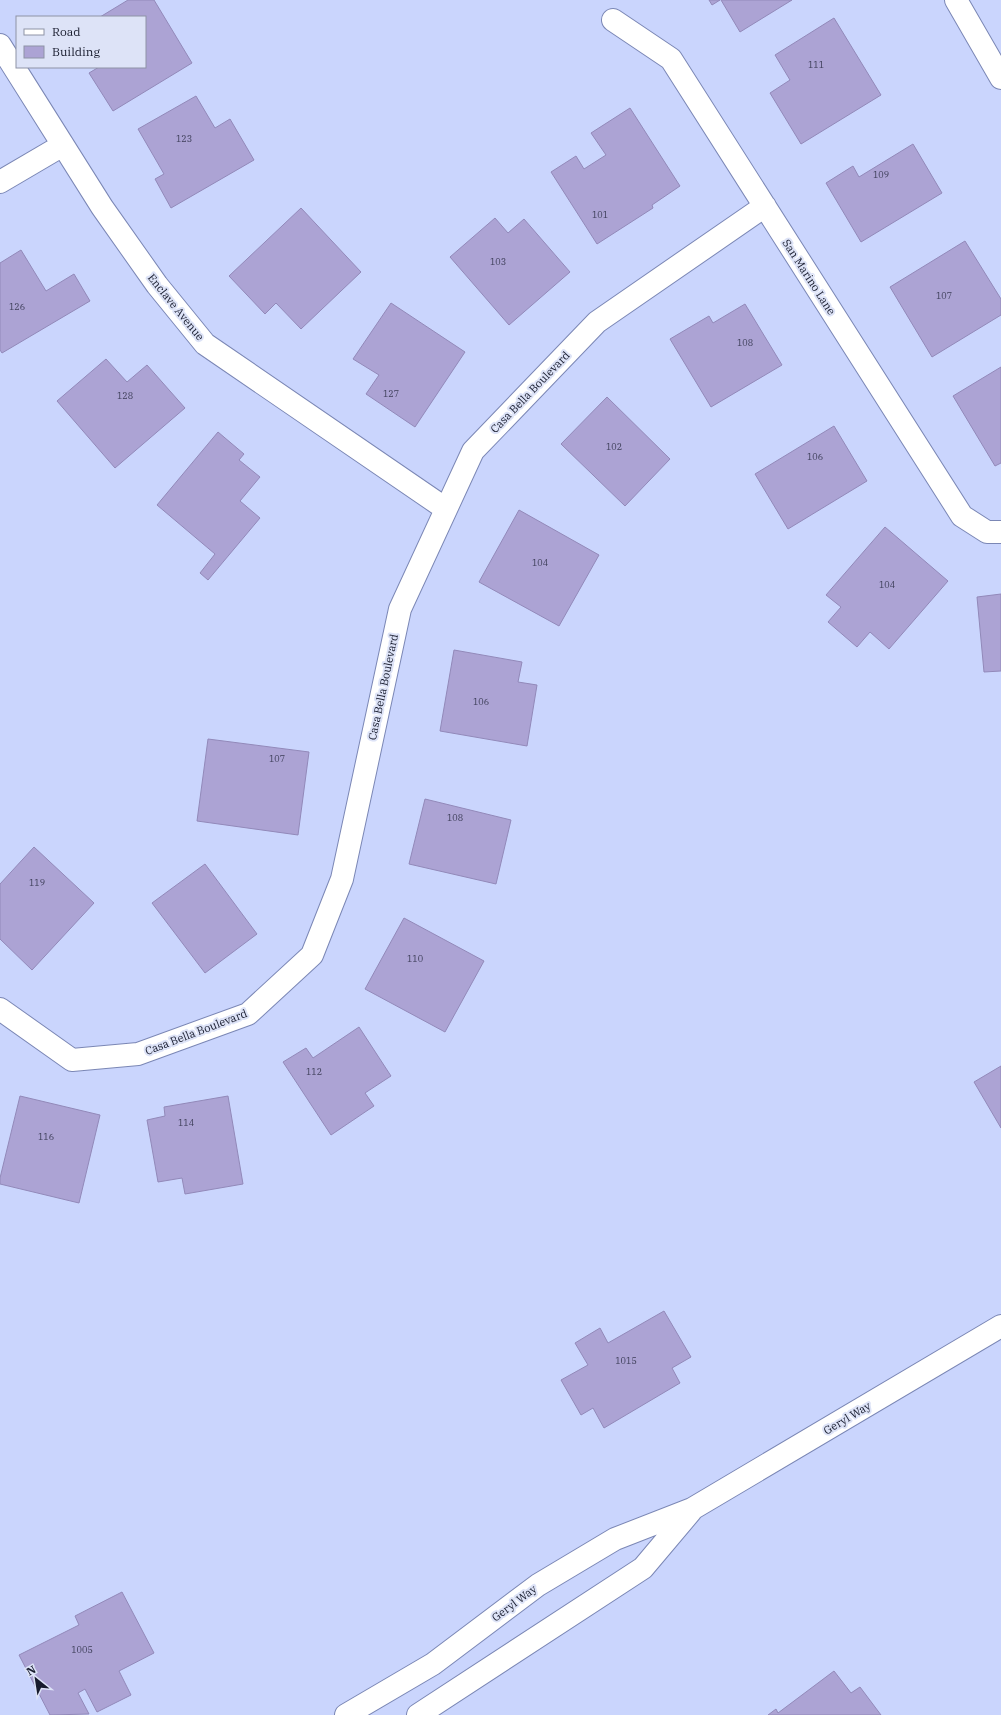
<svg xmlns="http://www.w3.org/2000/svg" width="1001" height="1715" font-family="'IBM Plex Serif',serif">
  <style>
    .building { fill: #aca3d4; stroke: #9289b9 }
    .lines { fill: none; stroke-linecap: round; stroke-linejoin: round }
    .minor-casing { stroke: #7b87b5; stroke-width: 24 }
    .minor { stroke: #fff; stroke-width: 22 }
    .labels { text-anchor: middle; stroke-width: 4; stroke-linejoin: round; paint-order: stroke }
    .number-label { font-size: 9px; fill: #3c3d57 }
    .street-label { font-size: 11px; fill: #171b2d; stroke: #dde3f7 }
  </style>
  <rect width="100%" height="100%" fill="#cad5fd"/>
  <path class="building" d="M128 0H154L192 63 113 111 89 73 99 67H145V17H100Z
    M709 0H720L712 5Z
    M721 0H792L740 32Z
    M834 18 881 95 801 144 770 93 790 80 775 55Z
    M196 96 215 128 230 119 254 160 171 208 155 179 164 174 138 129Z
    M630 108 680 186 652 205 653 208 597 244 551 172 576 156 584 169 606 155 591 133Z
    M913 144 942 193 861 242 826 183 853 166 859 177Z
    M301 208 361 272 301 329 276 303 265 314 229 276Z
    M495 218 508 233 524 219 570 272 509 325 450 257Z
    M965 241 1001 299V315L932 357 890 287Z
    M21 250 46 291 74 274 90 301 2 353 0 350V263Z
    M391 303 465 352 415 427 366 394 379 375 353 359Z
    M745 304 782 365 711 407 670 339 709 316 713 323Z
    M106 359 127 382 147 365 185 408 115 468 57 401Z
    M1001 367V463L995 466 953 396Z
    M607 397 670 459 625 506 561 444Z
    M834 426 867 481 788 529 755 474Z
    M218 432 244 454 239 460 260 477 240 501 260 518 208 580 200 573 215 554 157 505Z
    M519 510 599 555 559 626 479 582Z
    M885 527 948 581 889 649 870 632 857 647 828 622 841 607 826 595Z
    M1001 594V671L984 672 977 597Z
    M454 650 522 662 518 682 537 685 527 746 440 731Z
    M208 739 309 752 298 835 197 821Z
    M425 799 511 820 496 884 409 864Z
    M34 847 94 903 32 970 0 939V884Z
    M205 864 257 934 205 973 152 903Z
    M404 918 484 961 445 1032 365 989Z
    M359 1027 391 1076 365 1093 374 1106 331 1135 283 1062 306 1048 313 1058Z
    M1001 1066V1128L974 1082Z
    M20 1096 100 1115 79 1203 0 1184V1178Z
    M228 1096 243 1184 185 1194 182 1178 158 1182 147 1120 165 1116 164 1107Z
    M664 1311 691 1357 672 1368 680 1383 604 1428 593 1408 581 1415 561 1380 588 1365 575 1343 600 1328 608 1343Z
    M122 1592 154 1653 119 1671 131 1695 97 1712 85 1689 78 1693 89 1714 50 1715 19 1655 79 1625 75 1616Z
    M834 1671 851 1693 860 1687 881 1715H768L776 1709 778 1713Z"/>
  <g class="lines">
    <g class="minor-casing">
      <path id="minor" d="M956 0 1001 78
        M613 20 671 59 962 516 987 532H1001
        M0 45 102 207 157 285 205 344 446 509
        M0 182 63 145
        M0 1009 72 1060 138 1054 248 1014 312 955 342 879 400 609 473 451 597 322 765 206
        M346 1715 433 1664 538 1585 615 1539 692 1509 1001 1326
        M418 1715 643 1568 691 1511"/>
    </g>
    <use href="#minor" class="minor"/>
  </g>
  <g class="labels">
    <g class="number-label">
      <text x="816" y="68">111</text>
      <text x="184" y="142">123</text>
      <text x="881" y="178">109</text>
      <text x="600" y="218">101</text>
      <text x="498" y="265">103</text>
      <text x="944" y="299">107</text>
      <text x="17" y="310">126</text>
      <text x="745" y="346">108</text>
      <text x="391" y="397">127</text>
      <text x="125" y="399">128</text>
      <text x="614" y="450">102</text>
      <text x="815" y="460">106</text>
      <text x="540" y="566">104</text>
      <text x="887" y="588">104</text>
      <text x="481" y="705">106</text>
      <text x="277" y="762">107</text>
      <text x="455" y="821">108</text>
      <text x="37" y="886">119</text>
      <text x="415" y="962">110</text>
      <text x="314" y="1075">112</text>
      <text x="186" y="1126">114</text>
      <text x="46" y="1140">116</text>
      <text x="626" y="1364">1015</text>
      <text x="82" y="1653">1005</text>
    </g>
    <g class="street-label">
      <text transform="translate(809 277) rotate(57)" y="4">San Marino Lane</text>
      <text transform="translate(176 307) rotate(51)" y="4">Enclave Avenue</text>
      <text transform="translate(530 392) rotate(-46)" y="4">Casa Bella Boulevard</text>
      <text transform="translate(383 687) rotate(-78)" y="4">Casa Bella Boulevard</text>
      <text transform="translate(196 1032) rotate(-21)" y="4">Casa Bella Boulevard</text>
      <text transform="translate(847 1418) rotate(-31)" y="4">Geryl Way</text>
      <text transform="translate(514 1603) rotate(-37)" y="4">Geryl Way</text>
    </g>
  </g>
  <rect x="16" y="16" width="130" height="52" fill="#dde3f7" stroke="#8e93a6"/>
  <rect x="24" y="29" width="20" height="6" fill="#ffffff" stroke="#8e93a6"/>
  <text x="52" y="36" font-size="12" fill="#171b2d">Road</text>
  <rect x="24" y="46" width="20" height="12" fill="#aca3d4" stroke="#8e93a6"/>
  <text x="52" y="56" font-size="12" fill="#171b2d">Building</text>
  <g transform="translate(36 1679) rotate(330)" stroke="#dde3f7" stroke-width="3" paint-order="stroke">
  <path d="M0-3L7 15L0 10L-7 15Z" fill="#171b2d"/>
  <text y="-6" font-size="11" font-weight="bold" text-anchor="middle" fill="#171b2d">N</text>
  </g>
</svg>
